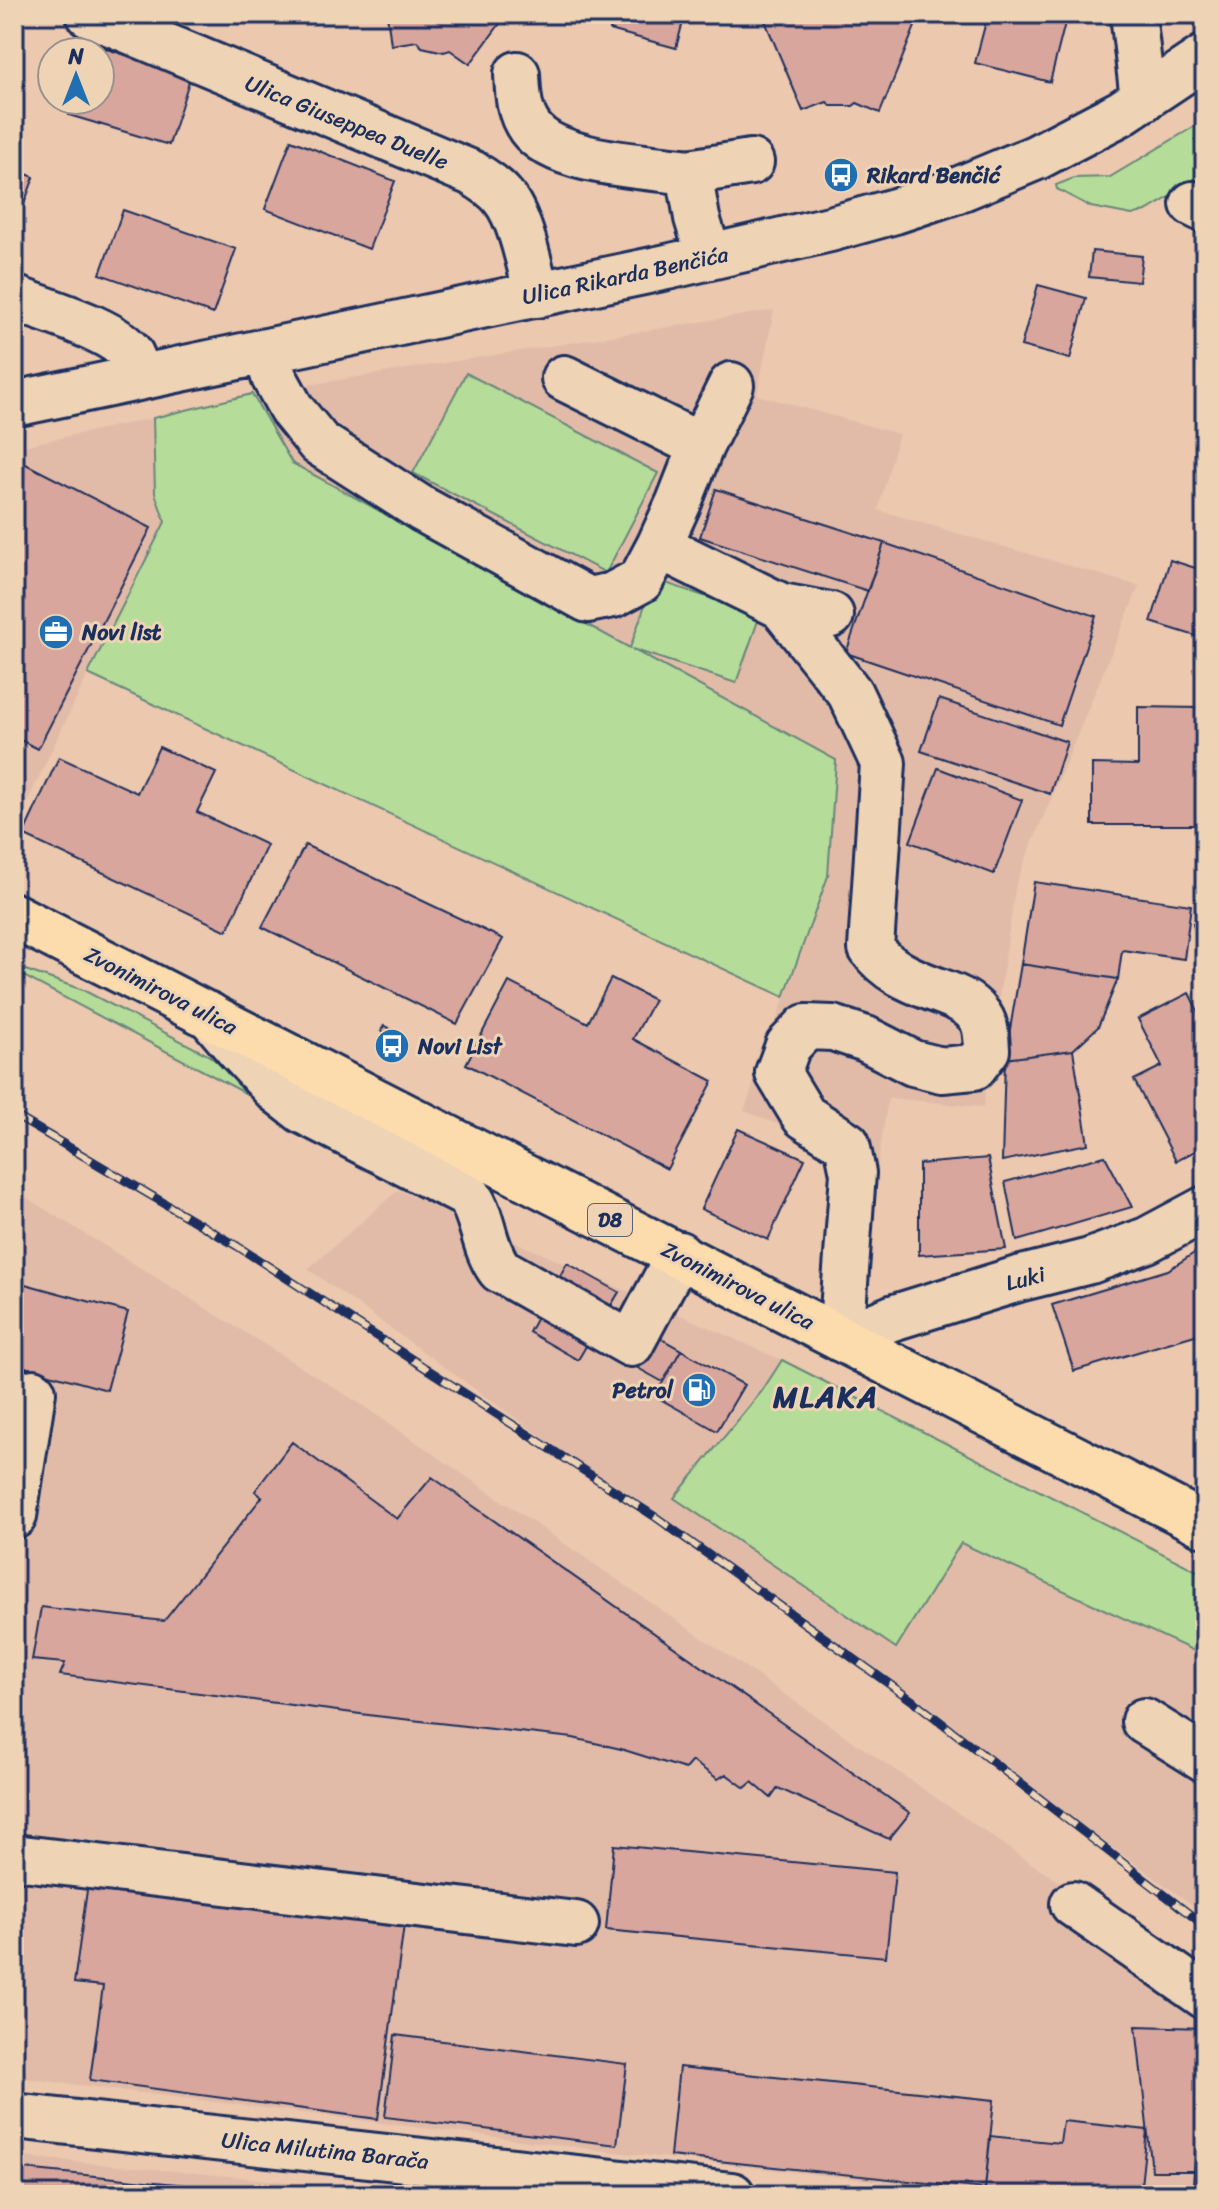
<svg xmlns="http://www.w3.org/2000/svg" width="1219" height="2209" font-family="Sriracha,sans-serif">
  <style>
    .built { fill: #e2bba8 }
    .green { fill: #b5dc98; stroke: #68867b; stroke-width: 2 }
    .building { fill: #d8a69c; stroke: #1b2f5e; stroke-width: 2 }
    .lines { fill: none; stroke-linecap: round; stroke-linejoin: round }
    .minor-casing { stroke: #1b2f5e; stroke-width: 50 }
    .major-casing { stroke: #1b2f5e; stroke-width: 50 }
    .minor { stroke: #eed3b5; stroke-width: 44 }
    .major { stroke: #fcdcac; stroke-width: 44 }
    .rail-casing { stroke: #1b2f5e; stroke-width: 9 }
    .rail { stroke: #eed3b5; stroke-width: 6; stroke-dasharray: 18; stroke-linecap: butt }
    .labels { text-anchor: middle; stroke-width: 6; stroke-linejoin: round; paint-order: stroke }
    .shield { fill: #eed3b5; stroke: #5a6078; stroke-width: 2 }
    .shield-label { font-size: 20px; font-weight: bold; fill: #1b2f5e }
    .street-label { font-size: 22px; fill: #1b2f5e; stroke: #eed3b5 }
    .poi-label { font-size: 22px; font-weight: bold; fill: #1b2f5e; stroke: #eed3b5; text-anchor: start }
    .district-label { font-size: 30px; font-weight: bold; letter-spacing: 2px; fill: #1b2f5e; stroke: #eed3b5 }
  </style>
  <rect width="100%" height="100%" fill="#ecc8af"/>
  <filter id="ink" filterUnits="userSpaceOnUse"><feTurbulence type="fractalNoise" baseFrequency=".0125" numOctaves="2"/><feDisplacementMap in="SourceGraphic" scale="16" xChannelSelector="R" yChannelSelector="G"/><feConvolveMatrix kernelMatrix="1 2 1 2 8 2 1 2 1" color-interpolation-filters="sRGB"/></filter>
  <g filter="url(#ink)">
    <path class="built" d="M774 310 757 395 899 434 878 510 1139 586 1016 883 983 1107 888 1098 878 1164 744 1111 828 876 835 760 292 463 252 394Z
      M153 418 155 493 165 522 88 674 14 830V448Z
      M14 1190 356 1401 1205 1982V2195H1004L631 2154 14 2077Z
      M398 1190 782 1360 1205 1575V1914L308 1269Z
      M14 2156 430 2195H14Z"/>
    <path class="green" d="M1205 120V176L1146 211 1132 215 1091 207 1057 189 1056 185 1074 178 1110 177Z
      M466 373 658 473 606 573 413 473Z
      M252 394 292 463 630 648 654 579 760 615 736 683 632 649 836 760 828 876 784 997 88 674 165 522 155 493 153 418Z
      M14 966 83 990 208 1055 283 1113 14 971Z
      M782 1360 1205 1575V1656L961 1543 896 1648 674 1498 762 1391Z"/>
    <path class="building" d="M387 14H507L470 64 450 50 444 52 422 47 417 41 391 45Z
      M614 14H685L676 48 610 30Z
      M762 14H920L880 113 857 103 853 106H831L827 102 803 111Z
      M988 14 1067 15 1050 82 975 63Z
      M90 44 191 75 169 145 69 115 73 100H100V52H88Z
      M291 140 395 181 369 249 265 209Z
      M14 169 34 177 14 231Z
      M123 210 236 249 213 314 100 274Z
      M1092 251 1142 256 1139 282 1089 277Z
      M1038 285 1086 298 1070 359 1021 346Z
      M14 458 151 528 38 749 14 737Z
      M716 489 884 543 868 591 700 537Z
      M884 543 1096 616 1059 725 846 653Z
      M1170 560 1205 571V639L1151 622Z
      M939 699 1067 742 1050 794 921 751Z
      M1138 707 1199 708 1198 825H1092V764L1138 765Z
      M159 747 216 773 197 812 267 845 227 931 23 835 59 757 137 793Z
      M938 768 1022 800 994 874 910 842Z
      M305 845 503 939 457 1024 262 927Z
      M1034 882 1191 905 1184 959 1122 950 1118 979 1021 964Z
      M1205 919V971L1193 923Z
      M1021 964 1118 979 1098 1027 1073 1050 1005 1059Z
      M611 978 654 1000 633 1039 713 1081 667 1169 466 1064 509 982 588 1023Z
      M1189 993 1205 1025V1146L1176 1161 1134 1080 1162 1066 1138 1019Z
      M384 1025 400 1035 397 1040 381 1031Z
      M1073 1050 1088 1144 1002 1161 1005 1059Z
      M738 1129 805 1159 768 1240 701 1209Z
      M1105 1156 1132 1207 1017 1241 1005 1182Z
      M988 1158 1006 1249 919 1255V1164Z
      M1205 1246V1332L1074 1371 1052 1305 1168 1270Z
      M567 1263 619 1292 609 1309 681 1350 663 1382 589 1341 578 1360 529 1332Z
      M14 1281 128 1312 107 1390 14 1364Z
      M681 1350 744 1385 717 1431 655 1396Z
      M292 1442 397 1519 432 1477 910 1813 889 1839 778 1788 771 1798 752 1782 745 1788 726 1774 718 1779 692 1761 685 1769 621 1749 573 1738 376 1716 60 1675 65 1663 32 1660 41 1607 164 1621 262 1497 255 1491Z
      M614 1845 895 1872 886 1957 606 1930Z
      M88 1883 404 1925 378 2119 90 2080 103 1986 74 1983Z
      M1136 2026 1205 2028V2150L1196 2149 1194 2171H1152Z
      M395 2035 627 2064 617 2145 385 2117Z
      M679 2067 994 2100 985 2189 670 2156Z
      M1063 2121 1147 2130 1140 2195H1044L985 2189 990 2136 1060 2143Z
      M1196 2149 1205 2150V2195H1192Z
      M14 2168 287 2195H14Z"/>
    <g class="lines">
      <g class="minor-casing">
        <path id="minor" d="M89 14 472 173C484 180 495 187 503 197 521 218 530 268 537 295
          M1133 14 1143 99
          M517 74C518 93 518 111 530 128 556 164 647 166 689 172L697 218 709 257
          M689 172 751 162
          M1193 204 1205 210
          M14 298C43 310 113 329 130 353 135 360 136 370 138 377
          M266 351 274 377 292 410 319 443 422 509 588 600 613 595 641 580 659 546 679 502 701 446 731 385
          M564 378 701 446
          M14 404 667 267 830 229 895 211 955 191 1037 157 1121 113 1205 57
          M659 546 781 606 831 615
          M781 606 850 693 883 763 871 948C886 970 910 980 934 989 950 995 967 1000 978 1014 987 1024 986 1037 987 1050L974 1067 942 1070 913 1063 866 1039 833 1028 806 1027 788 1046 778 1073 804 1116 847 1144 853 1173 841 1339 892 1318 1018 1279 1090 1261 1147 1240 1205 1209
          M209 1015 237 1048 276 1090 303 1111 469 1196C484 1218 483 1248 500 1270L631 1344 679 1254
          M14 1516 33 1392
          M1144 1721 1205 1759
          M14 1857 576 1924
          M1073 1904 1205 1996
          M14 2116 732 2195"/>
      </g>
      <g class="major-casing">
        <path id="major" d="M14 916 1205 1525"/>
      </g>
      <use href="#minor" class="minor"/>
      <use href="#major" class="major"/>
      <g class="rail-casing">
        <path id="rail" d="M14 1115 237 1246 657 1518 920 1706 1205 1926"/>
      </g>
      <use href="#rail" class="rail"/>
    </g>
  </g>
  <defs>
    <g id="bus-disc" transform="scale(1.8)"><circle r="9.5" fill="#1f6fb2" stroke="#eed3b5"/><path d="M-5-6H5V4H4V6H2V4H-2V6H-4V4H-5ZM-3.5-4V0h7V-4ZM-3.5 1.2v1.5H-2V1.2ZM2 1.2v1.5H3.5V1.2Z" fill="#fff"/></g>
    <g id="office-disc" transform="scale(1.8)"><circle r="9.5" fill="#1f6fb2" stroke="#eed3b5"/><path d="M-6-3h4V-5.5h4V-3h4V5H-6ZM-1-4.5V-3h2v-1.5ZM-6 0V1H6V0Z" fill="#fff"/></g>
    <g id="fuel-disc" transform="scale(1.8)"><circle r="9.5" fill="#1f6fb2" stroke="#eed3b5"/><path d="M-5.5-6h7V0h2V4h1.3V-2.5L3-4.5l.8-.8L6-3V5H2.5V1h-1V6h-7ZM-4.2-4.7v3.2H.2V-4.7Z" fill="#fff"/></g>
  </defs>
  <g fill-rule="evenodd">
    <use href="#bus-disc" x="841" y="175"/>
    <use href="#office-disc" x="56" y="632"/>
    <use href="#bus-disc" x="392" y="1046"/>
    <use href="#fuel-disc" x="699" y="1390"/>
  </g>
  <g class="labels">
    <rect class="shield" x="588" y="1204" width="44" height="32" rx="6"/>
    <g class="shield-label">
      <text x="610" y="1227">D8</text>
    </g>
    <g class="street-label">
      <text transform="translate(347 122) rotate(22)" y="8">Ulica Giuseppea Duelle</text>
      <text transform="translate(625 275) rotate(-12)" y="8">Ulica Rikarda Benčića</text>
      <text transform="translate(161 990) rotate(27)" y="8">Zvonimirova ulica</text>
      <text transform="translate(1025 1278) rotate(-15)" y="8">Luki</text>
      <text transform="translate(738 1285) rotate(27)" y="8">Zvonimirova ulica</text>
      <text transform="translate(325 2150) rotate(6)" y="8">Ulica Milutina Barača</text>
    </g>
    <g class="poi-label">
      <text x="867" y="183">Rikard Benčić</text>
      <text x="82" y="640">Novi list</text>
      <text x="418" y="1054">Novi List</text>
      <text x="673" y="1398" text-anchor="end">Petrol</text>
    </g>
    <g class="district-label">
      <text x="826" y="1407">MLAKA</text>
    </g>
  </g>
  <rect width="1219" height="2209" fill="none" stroke="#eed3b5" stroke-width="48"/>
  <rect x="24" y="24" width="1171" height="2161" fill="none" stroke="#1b2f5e" stroke-width="3" filter="url(#ink)"/>
  <g transform="translate(76 76)"><circle r="38" fill="#eed3b5" stroke="#9a9192" stroke-width="2"/>
  <path d="M0-6L14 30L0 20L-14 30Z" fill="#1f6fb2"/>
  <text y="-12" font-size="22" font-weight="bold" text-anchor="middle" fill="#1b2f5e">N</text>
  </g>
</svg>
